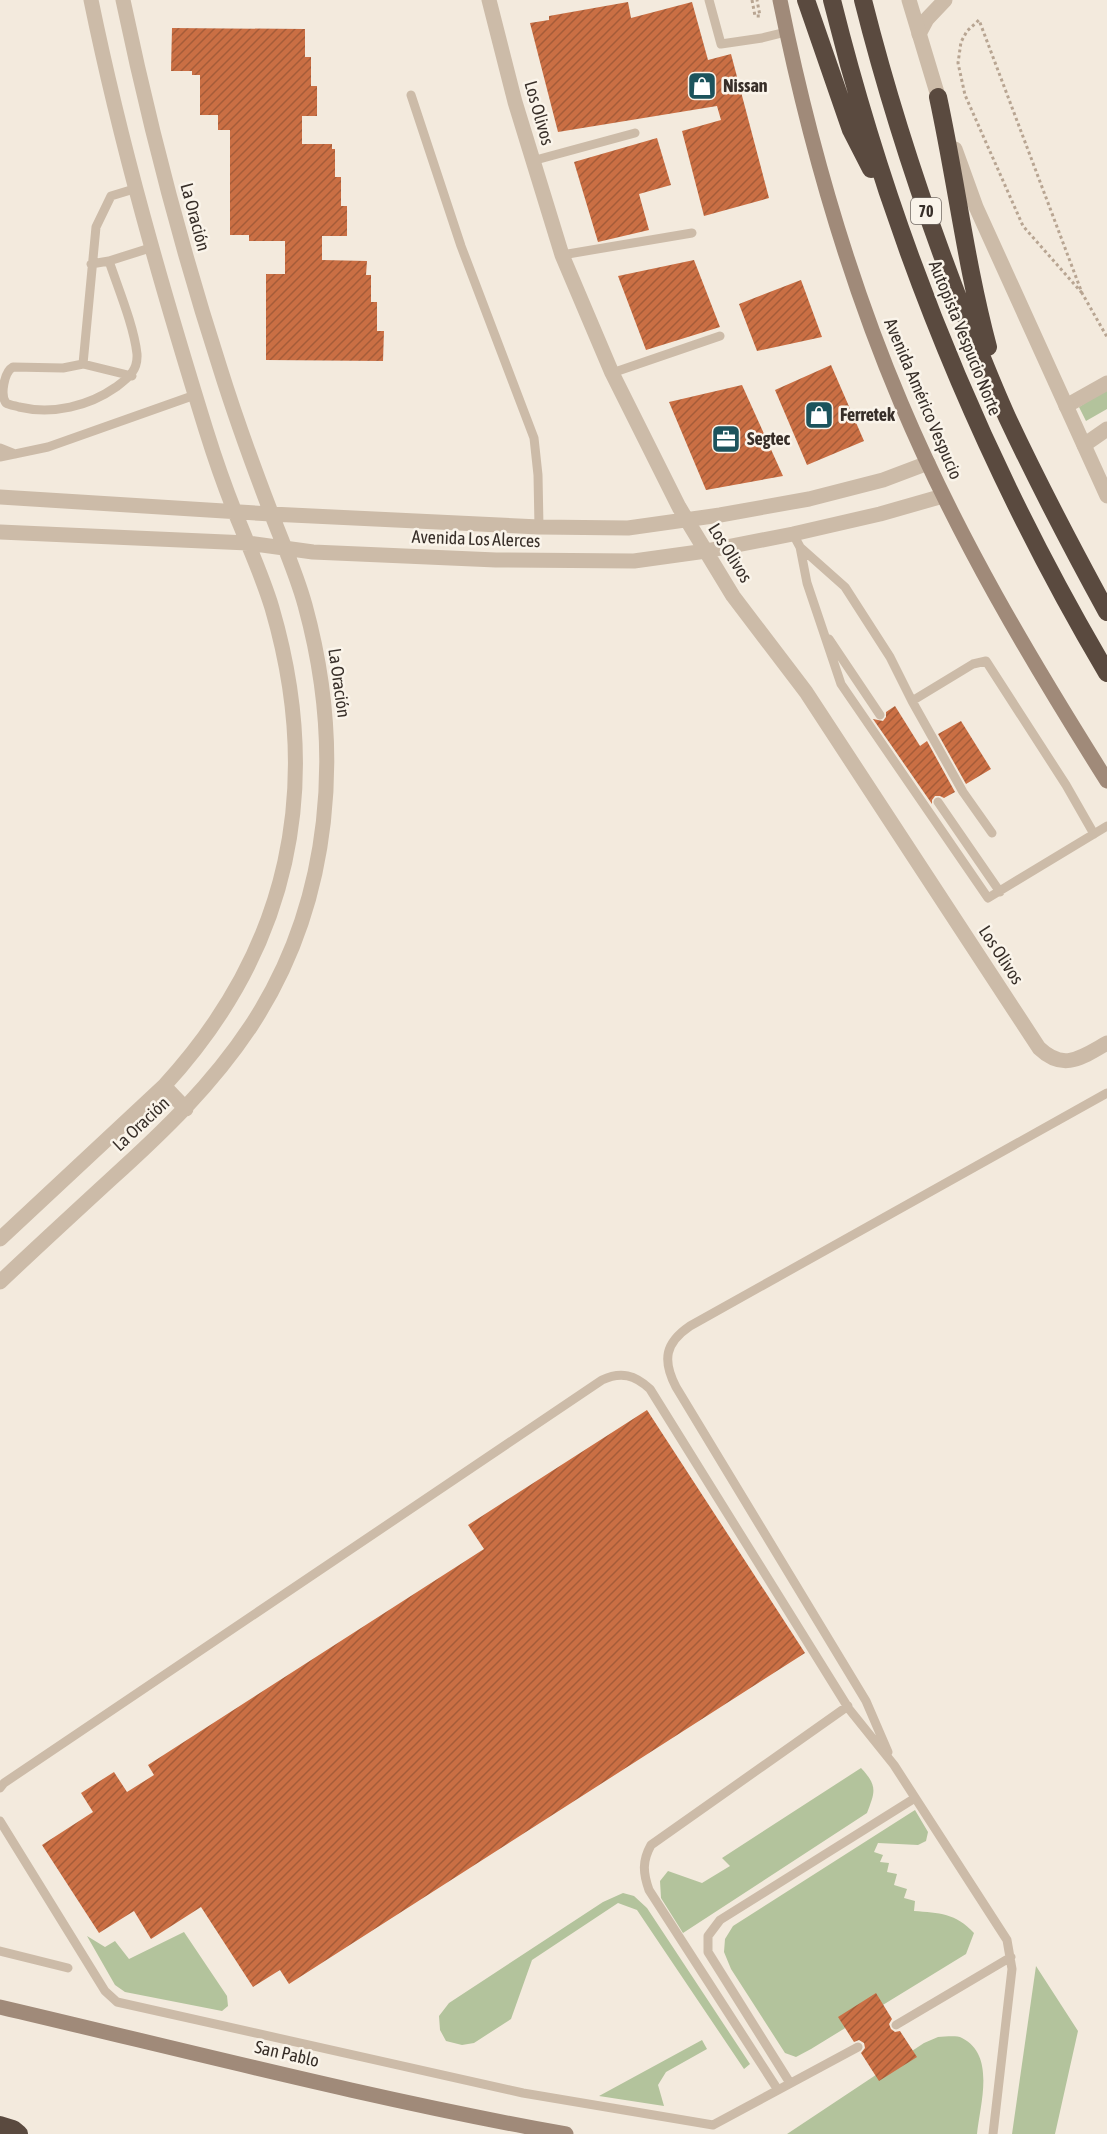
<svg xmlns="http://www.w3.org/2000/svg" width="1107" height="2134" font-family="'Asap Condensed',sans-serif">
  <style>
    .grass { fill: #b3c39c }
    .building { fill: url(#building-hatch) }
    .lines { fill: none; stroke-linecap: round; stroke-linejoin: round }
    .path { stroke: #b8a592; stroke-width: 3; stroke-dasharray: 3 3; stroke-linecap: butt }
    .service { stroke: #ccbba8; stroke-width: 9 }
    .minor { stroke: #ccbba8; stroke-width: 15 }
    .tertiary { stroke: #ccbba8; stroke-width: 15 }
    .secondary { stroke: #a08a79; stroke-width: 15 }
    .motorway { stroke: #5a4a3f; stroke-width: 18 }
    .labels { text-anchor: middle; stroke-width: 5; stroke-linejoin: round; paint-order: stroke }
    .shield { fill: #faf4ea; stroke: #726a63; stroke-width: 1.5 }
    .shield-label { font-size: 16px; font-weight: bold; fill: #382f29 }
    .poi-label { font-size: 18px; font-weight: bold; fill: #382f29; stroke: #faf4ea; text-anchor: start }
    .street-label { font-size: 18px; fill: #382f29; stroke: #faf4ea }
  </style>
  <defs>
    <pattern id="building-hatch" width="6" height="6" patternUnits="userSpaceOnUse" patternTransform="scale(1.5)"><rect width="6" height="6" fill="#ca6f44"/><path d="M-1 1l2-2M0 6l6-6M5 7l2-2" fill="none" stroke="#a55c39"/></pattern>
  </defs>
  <rect width="100%" height="100%" fill="#f3eadd"/>
  <path class="grass" d="M1107 389V409L1086 421 1079 407Z
    M861 1768C878 1786 875 1792 867 1813L683 1933 661 1898 660 1881 668 1871 702 1883 730 1866 722 1858Z
    M915 1810 928 1832 926 1841 918 1845 878 1843 874 1852 883 1855 880 1862 889 1863 887 1872 897 1874 894 1885 907 1889 904 1898 915 1901 914 1911C939 1913 956 1913 974 1933L966 1954 811 2049 796 2057 785 2053 731 1969 724 1952 725 1939 733 1926Z
    M623 1893 634 1896 647 1908 750 2064 744 2069 637 1910 618 1903 532 1960 511 2019 474 2043 462 2045 446 2041 440 2030 439 2016 449 2003 603 1902Z
    M184 1932 227 1996 228 2006 222 2011 125 1992 115 1985 87 1936 105 1947 115 1941 129 1959Z
    M1036 1966 1078 2031 1055 2134H1012Z
    M938 2037C945 2037 956 2035 962 2038 996 2055 980 2104 977 2134H787L924 2043Z
    M702 2040 707 2049 666 2072 658 2085 664 2106 599 2096Z"/>
  <path class="building" d="M628 2 631 18 692 2 708 60 731 54 769 198 704 216 682 131 721 120 717 106 558 132 530 23 549 20V16Z
    M172 28 305 29V57H311V86H317V116H302V144H332V149H335V177H341V206H347V236H322V260L367 261 366 275H371V302H377V331H384L383 361 266 360V274H285V241H249V235H230V130H218V115H200V75H192V71H171Z
    M657 138 671 185 639 194 649 230 598 242 574 162Z
    M694 260 720 327 646 350 618 276Z
    M801 280 822 337 757 351 739 304Z
    M831 365 864 441 807 465 775 390Z
    M742 385 783 476 706 490 669 402Z
    M895 706 920 746 927 741 955 792 944 798 940 796H935L932 800V804L873 719 883 721 886 717V712Z
    M961 721 991 769 966 784 938 734Z
    M647 1410 805 1653 289 1984 280 1970 253 1987 201 1907 151 1939 134 1911 99 1933 42 1845 93 1812 81 1793 114 1772 127 1792 154 1775 148 1765 484 1549 468 1525Z
    M876 1993 892 2019 889 2024 891 2029 895 2032 900 2031 917 2057 879 2081 861 2053 865 2048 864 2043 859 2040 854 2042 838 2017Z"/>
  <g class="lines">
    <path class="path" d="M752 0 755 16H760L757 0
      M1082 293 1023 226 965 95 958 63 961 42 967 31 979 20 1082 293 1107 337"/>
    <path class="service" d="M709 0 721 44 762 38 786 32
      M411 95 461 246 534 438 538 475 539 527
      M532 161 635 133
      M562 255 692 233
      M109 261 150 248
      M91 264 109 261C118 288 134 326 137 354 138 371 128 378 116 387 89 406 53 415 19 407 16 406 9 405 6 403 0 395 4 372 13 367L63 368 83 364 96 227 111 196 134 189
      M83 364 132 376
      M612 373 720 336
      M0 448 15 454
      M0 457 48 447 195 395
      M793 534 800 547 807 583 841 684 988 898 1107 826
      M800 547 845 587 890 657 912 701 963 792 992 833
      M829 639 880 715
      M912 701 973 664 986 661 1066 785 1094 834
      M938 802 1000 892
      M888 1752 866 1701 676 1387C662 1360 665 1343 690 1326L1107 1093
      M0 1788 4 1783 602 1380C621 1371 635 1375 650 1389L849 1709 894 1765 1007 1940 1012 1969 993 2134
      M0 1821 105 1991 117 2002 523 2093 713 2125 858 2047
      M0 1951 68 1968
      M896 2025 1011 1957
      M790 2083 708 1952V1936L720 1920 915 1798
      M778 2090 649 1890C643 1873 642 1861 651 1845L848 1706"/>
    <path class="minor" d="M489 0 515 102 562 255 612 373 679 507 733 596 806 692 1039 1048C1064 1072 1082 1057 1107 1043
      M919 34 927 19 945 0
      M1066 406 1107 383
      M1084 445 1107 429
      M0 497 271 514 539 527 628 528 720 515 809 499 883 480 928 463
      M0 532 248 543 313 552 496 560 634 561 706 551 793 534 880 514 943 496
      M164 1086 186 1109
      M0 1239 164 1086C290 949 324 786 272 608 264 581 252 554 241 527 228 496 216 462 206 430 162 288 121 146 91 0
      M0 1282C37 1247 74 1213 111 1179 163 1132 212 1085 251 1026 333 901 344 747 305 605 296 572 282 542 270 510 252 463 235 416 220 368 181 247 149 124 123 0"/>
    <path class="tertiary" d="M909 0 941 106
      M955 149 976 207 1107 496"/>
    <path class="secondary" d="M780 0C808 138 846 273 901 403 957 536 1030 659 1107 781
      M0 2007C188 2051 376 2100 566 2134"/>
    <path class="motorway" d="M806 0 851 130 871 169
      M832 0C891 237 983 463 1107 673
      M863 0C890 107 925 213 965 316 979 350 992 384 1007 417 1038 483 1072 548 1107 612
      M938 97C956 180 966 265 988 347
      M0 2125 13 2129 19 2134"/>
  </g>
  <defs>
    <g id="shop-square" transform="scale(1.5)"><rect x="-9" y="-9" width="18" height="18" rx="4" fill="#1c535c" stroke="#faf4ea"/><path d="M-5-2.5h2.3a2.7 3.5 0 0 1 5.4 0H5L5.5 6h-11ZM-1.5-2.5h3a1.5 2.3 0 0 0-3 0Z" fill="#fff"/></g>
    <g id="office-square" transform="scale(1.5)"><rect x="-9" y="-9" width="18" height="18" rx="4" fill="#1c535c" stroke="#faf4ea"/><path d="M-6-3h4V-5.5h4V-3h4V5H-6ZM-1-4.5V-3h2v-1.5ZM-6 0V1H6V0Z" fill="#fff"/></g>
  </defs>
  <g fill-rule="evenodd">
    <use href="#shop-square" x="702" y="86"/>
    <use href="#shop-square" x="819" y="415"/>
    <use href="#office-square" x="726" y="439"/>
  </g>
  <g class="labels">
    <rect class="shield" x="911" y="198" width="30" height="26" rx="4.5"/>
    <g class="shield-label">
      <text x="926" y="217">70</text>
    </g>
    <g class="poi-label">
      <text x="723" y="92">Nissan</text>
      <text x="840" y="421">Ferretek</text>
      <text x="747" y="445">Segtec</text>
    </g>
    <g class="street-label">
      <text transform="translate(539 113) rotate(74)" y="6">Los Olivos</text>
      <text transform="translate(195 217) rotate(75)" y="6">La Oración</text>
      <text transform="translate(965 338) rotate(68)" y="6">Autopista Vespucio Norte</text>
      <text transform="translate(923 399) rotate(67)" y="6">Avenida Américo Vespucio</text>
      <text transform="translate(476 539) rotate(2)" y="6">Avenida Los Alerces</text>
      <text transform="translate(730 553) rotate(58)" y="6">Los Olivos</text>
      <text transform="translate(339 683) rotate(82)" y="6">La Oración</text>
      <text transform="translate(1001 955) rotate(57)" y="6">Los Olivos</text>
      <text transform="translate(141 1124) rotate(-43)" y="6">La Oración</text>
      <text transform="translate(287 2054) rotate(13)" y="6">San Pablo</text>
    </g>
  </g>
</svg>
